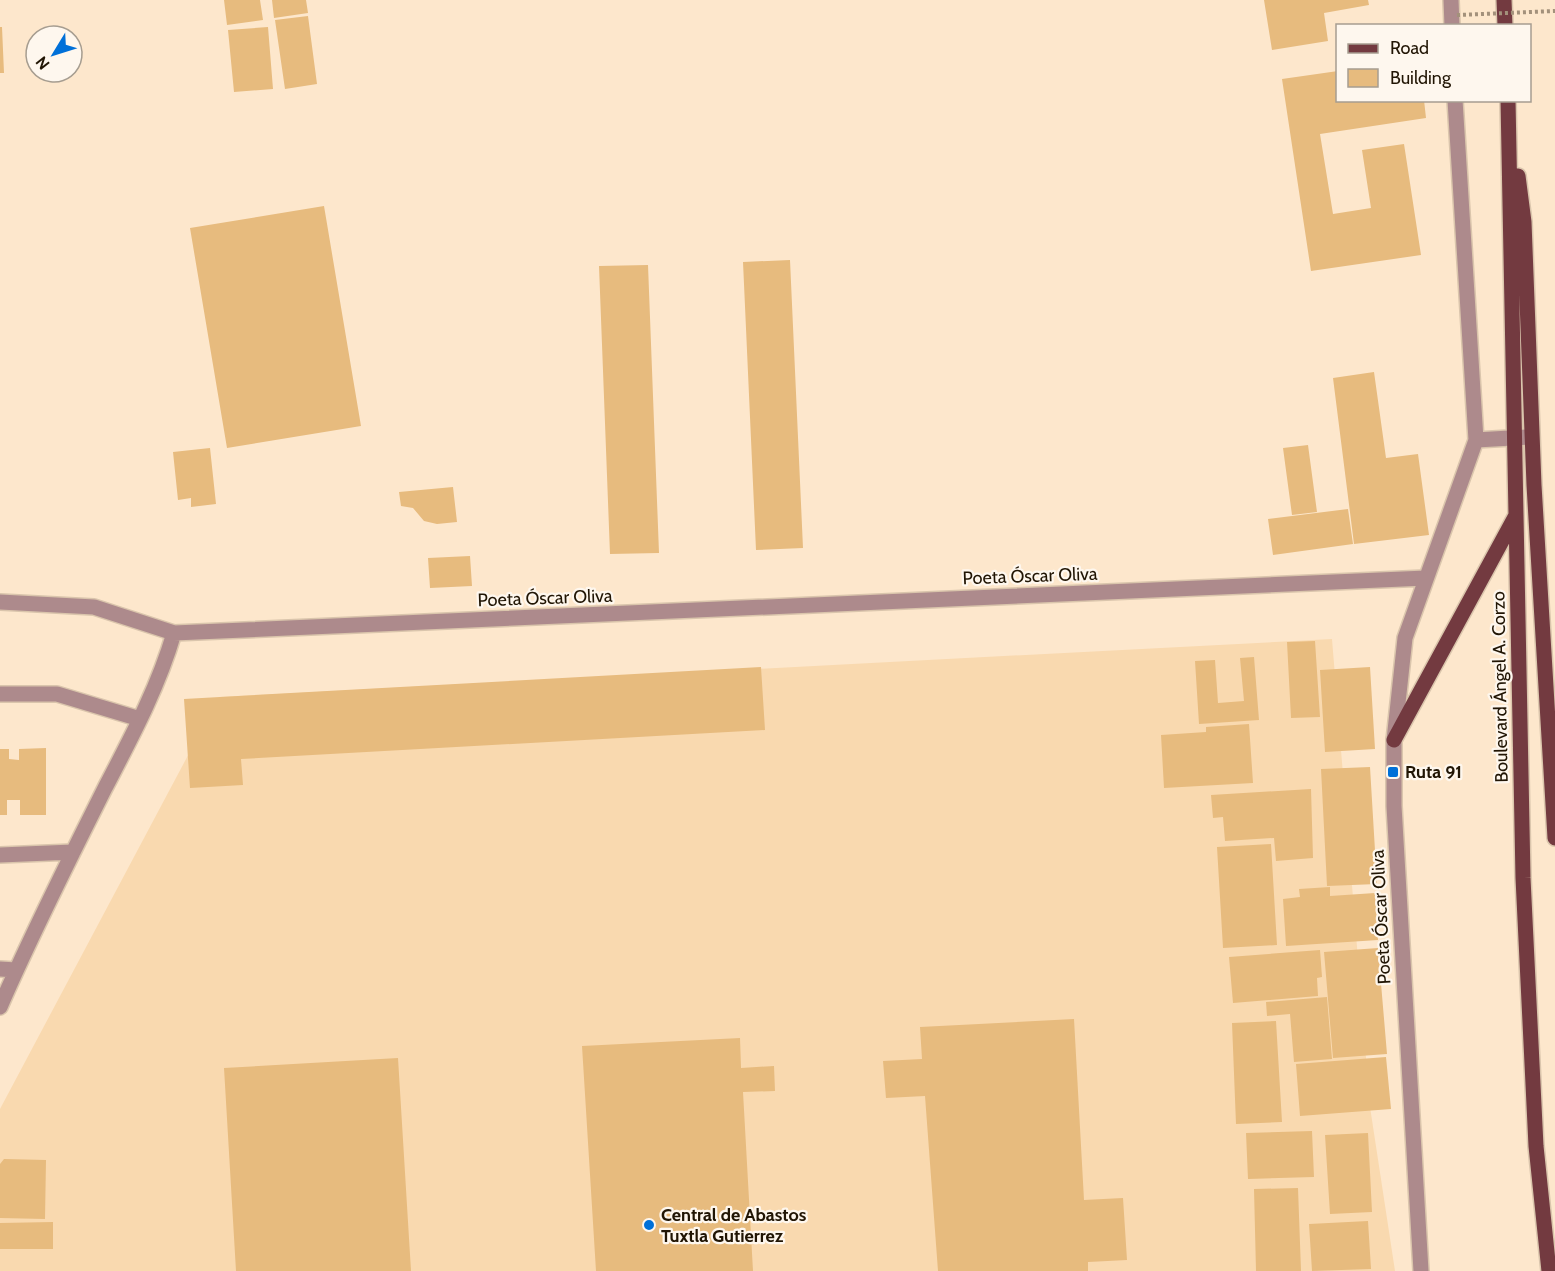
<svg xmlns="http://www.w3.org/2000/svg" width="1555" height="1271" font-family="Cabin,sans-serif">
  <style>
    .built { fill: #f9d9af }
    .building { fill: #e7bb7e }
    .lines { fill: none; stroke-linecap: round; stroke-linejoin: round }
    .minor-casing { stroke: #dac5ac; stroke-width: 18 }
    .major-casing { stroke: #dac5ac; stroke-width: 18 }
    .minor { stroke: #ad8a8c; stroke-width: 15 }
    .major { stroke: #733a40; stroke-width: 15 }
    .path-bridge { stroke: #a3917b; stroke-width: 4; stroke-dasharray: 3 3; stroke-linecap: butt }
    .poi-dot { fill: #0070d8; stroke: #fef7ee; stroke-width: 2 }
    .labels { text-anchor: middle; stroke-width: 4.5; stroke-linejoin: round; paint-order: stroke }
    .street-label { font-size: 18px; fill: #211504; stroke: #fef7ee }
    .poi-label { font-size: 18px; font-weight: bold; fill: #211504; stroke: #fef7ee; text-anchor: start }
  </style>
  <rect width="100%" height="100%" fill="#fde7cc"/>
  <path class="built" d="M1332 639 1370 1107 1395 1271H0V1109L219 697Z"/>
  <path class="building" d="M224 0H260L263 20 227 25Z
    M272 0H306L308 13 274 18Z
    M1264 0H1368L1369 5 1324 13 1328 41 1272 50Z
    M308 16 317 84 285 89 275 20Z
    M0 27H2L4 73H0Z
    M268 27 273 89 234 92 228 30Z
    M1338 71V100H1424L1426 118 1320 134 1333 214 1371 208 1362 150 1404 144 1421 255 1311 271 1282 79Z
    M324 206 361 426 227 448 190 228Z
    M790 260 803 548 756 550 743 262Z
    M648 265 659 553 610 554 599 266Z
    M1374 372 1386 458 1418 454 1429 535 1354 544 1333 378Z
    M1308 445 1317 512 1292 515 1283 448Z
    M210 448 216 504 191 507V498L178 500 173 452Z
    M453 487 457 522 437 524 424 521 413 508 401 506 399 492Z
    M1348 509 1353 544 1273 555 1268 519Z
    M470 556 472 586 430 588 428 558Z
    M1315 641 1320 717 1291 718 1287 642Z
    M1254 657 1259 720 1199 724 1195 661 1215 660 1218 703 1244 701 1240 658Z
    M761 667 765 730 241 759 243 785 190 788 184 699Z
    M1370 667 1375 749 1325 752 1320 670Z
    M1249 724 1253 783 1164 788 1161 735 1206 732V727Z
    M46 748V815H20V800H7V815H0V749H9V759L19 760V749Z
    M1370 767 1377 884 1327 886 1321 769Z
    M1311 789 1313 858 1276 861 1274 838 1225 841 1223 817 1213 818 1211 795Z
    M1271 844 1277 945 1223 948 1217 847Z
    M1330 887V896L1375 893 1378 940 1286 946 1283 899 1300 897 1299 889Z
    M1378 948 1387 1054 1333 1058 1324 952Z
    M1320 950 1322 977 1317 978 1318 996 1233 1003 1229 957Z
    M1327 997 1332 1059 1294 1062 1290 1014 1267 1016 1266 1002Z
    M1074 1019 1084 1200 1123 1198 1127 1260 1088 1262V1271H938L925 1096 886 1098 883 1061 922 1059 920 1027Z
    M1276 1021 1282 1122 1236 1124 1232 1023Z
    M740 1038 741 1068 774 1066 775 1091 743 1092 753 1271H596L582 1046Z
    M1386 1057 1391 1109 1300 1116 1296 1064Z
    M398 1058 411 1271H236L224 1068Z
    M1312 1131 1314 1177 1248 1179 1246 1133Z
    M1368 1133 1372 1212 1330 1214 1325 1135Z
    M4 1159 46 1160 45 1219 0 1218V1164Z
    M1298 1188 1301 1271H1256L1254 1189Z
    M1368 1221 1371 1269 1312 1271 1309 1224Z
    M53 1222V1249H0V1223Z"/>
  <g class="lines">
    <g class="minor-casing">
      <path id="minor" d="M1451 0 1452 26
        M1455 100 1476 440
        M0 602 94 607 174 633 1426 578
        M0 694H57L140 719
        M0 855 73 852
        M0 969 16 970
        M0 1007C32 933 69 860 105 788 131 738 158 688 174 633
        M1421 1271 1394 806V740L1405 638 1476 440 1528 437"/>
    </g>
    <g class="major-casing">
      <path id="major" d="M1504 0 1505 26
        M1508 100 1523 878 1536 1146 1549 1271
        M1518 176 1524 222 1534 485 1555 838
        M1394 740 1515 517"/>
    </g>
    <use href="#minor" class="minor"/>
    <use href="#major" class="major"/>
    <path class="path-bridge" d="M1457 15 1555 11"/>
  </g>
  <g class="poi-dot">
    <rect x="1387" y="766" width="12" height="12" rx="3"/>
    <circle cx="649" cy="1225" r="6"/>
  </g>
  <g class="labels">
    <g class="street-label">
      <text transform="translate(1030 576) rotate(-2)" y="6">Poeta Óscar Oliva</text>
      <text transform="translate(545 598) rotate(-2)" y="6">Poeta Óscar Oliva</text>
      <text transform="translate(1500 687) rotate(-91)" y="6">Boulevard Ángel A. Corzo</text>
      <text transform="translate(1381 917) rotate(-93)" y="6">Poeta Óscar Oliva</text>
    </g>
    <g class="poi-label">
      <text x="1405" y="778">Ruta 91</text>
      <text x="661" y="1221">Central de Abastos<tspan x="661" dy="21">Tuxtla Gutierrez</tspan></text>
    </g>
  </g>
  <rect x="1336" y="24" width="195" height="78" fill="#fef7ee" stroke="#a69d90" stroke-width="1.5"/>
  <rect x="1348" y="44" width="30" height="9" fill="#733a40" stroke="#a69d90" stroke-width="1.5"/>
  <text x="1390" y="54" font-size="18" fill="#211504">Road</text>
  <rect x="1348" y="69" width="30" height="18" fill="#e7bb7e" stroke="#a69d90" stroke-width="1.5"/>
  <text x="1390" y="84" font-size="18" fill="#211504">Building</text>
  <g transform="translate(54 54) rotate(232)"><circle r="28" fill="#fef7ee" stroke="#a69d90" stroke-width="1.5"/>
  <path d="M0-4.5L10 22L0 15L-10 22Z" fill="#0070d8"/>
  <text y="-9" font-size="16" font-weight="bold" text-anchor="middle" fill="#211504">N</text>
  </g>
</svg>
